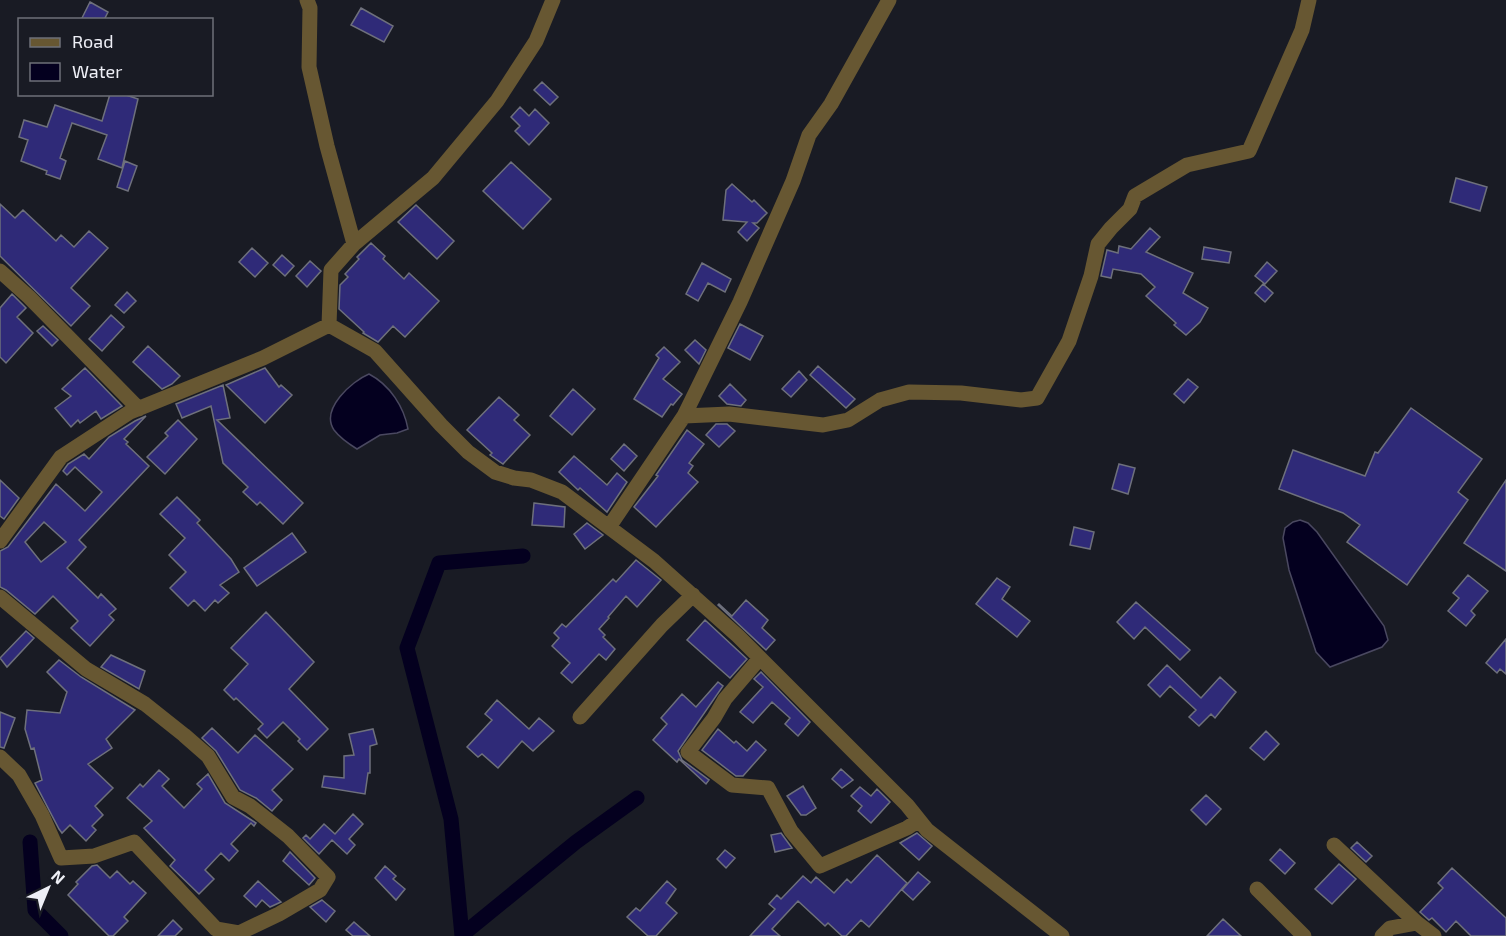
<svg xmlns="http://www.w3.org/2000/svg" width="1506" height="936" font-family="'Exo 2',sans-serif">
  <style>
    .water { fill: #04001f; stroke: #4a4860; stroke-width: 1.5 }
    .lines { fill: none; stroke-linecap: round; stroke-linejoin: round }
    .canal { stroke: #04001f; stroke-width: 15 }
    .building { fill: #2f2a78; stroke: #6e707c; stroke-width: 1.5; fill-rule: evenodd }
    .street { stroke: #675732; stroke-width: 15 }
  </style>
  <rect width="100%" height="100%" fill="#191b24"/>
  <path class="water" d="M369 374C390 385 404 407 408 429L397 433 380 435 357 449C349 444 340 438 334 430 320 409 352 381 369 374Z
    M1300 520 1308 523 1317 532 1384 626 1388 640 1382 647 1330 667 1316 652 1289 570 1283 538 1285 528 1293 522Z"/>
  <g class="lines">
    <path class="canal" d="M30 842 35 910 61 936
      M462 935 576 842 637 798
      M462 936 451 819 407 648 439 563 523 556"/>
  </g>
  <path class="building" d="M90 2 108 12 104 20H81Z
    M361 8 393 26 384 42 351 25Z
    M542 82 558 97 550 105 534 90Z
    M110 94H123L138 99 122 168 98 159 107 135 72 123 60 158 66 161 60 179 46 174 47 171 21 161 28 140 19 137 24 120 47 127 55 105 102 121Z
    M520 107 529 116 535 109 549 123 529 145 515 131 520 126 511 117Z
    M125 161 137 166 128 191 117 187Z
    M511 162 551 199 523 229 483 191Z
    M1456 178 1487 187 1480 211 1450 202Z
    M732 184 752 202 754 200 767 213 757 223H753L759 228 747 241 738 232 747 222 723 220 726 190Z
    M0 204 15 218 23 210 56 241 61 235 74 247 89 231 108 248 71 288 90 306 71 326 0 256Z
    M416 205 454 241 437 259 398 222Z
    M1150 228 1160 237 1146 252 1193 273 1183 293 1208 308 1200 322 1186 335 1174 325 1176 323 1146 296 1155 287 1141 274 1113 269 1111 278 1101 276 1107 250 1118 253 1119 246 1131 249Z
    M371 243 385 256 383 259 404 279 409 273 439 301 405 337 393 326 378 342 363 333 364 332 339 309 340 285 348 277 345 274 359 259 357 257Z
    M1204 247 1231 252 1229 263 1202 259Z
    M252 248 268 263 255 277 239 262Z
    M282 255 294 266 285 276 273 265Z
    M310 261 321 271 307 287 296 276Z
    M1267 262 1277 271 1265 284 1255 276Z
    M702 263 731 279 725 292 708 283 698 301 686 294Z
    M1263 284 1273 293 1265 302 1255 293Z
    M127 292 136 301 124 313 115 305Z
    M12 294 26 308 17 317 33 333 6 363 0 357V308Z
    M111 315 124 327 102 351 89 339Z
    M740 324 763 336 750 360 728 348Z
    M43 326 58 340 52 346 37 331Z
    M695 340 706 350 699 364 685 350Z
    M148 346 180 376 172 384 162 389 133 362Z
    M664 347 680 362 663 379 682 394 673 405 671 404 662 417 634 399 659 358 656 355Z
    M818 366 855 399 846 408 810 375Z
    M85 368 122 406 101 419 96 411 80 423 78 420 71 427 55 408 71 396 62 389Z
    M265 368 279 387 281 385 292 395 265 423 226 385Z
    M799 371 807 380 791 397 782 389Z
    M1188 379 1198 387 1184 403 1174 394Z
    M730 384 746 400 741 406 727 404 719 396Z
    M223 385 230 418 217 420 303 503 283 524 260 502 257 505 243 492 248 487 223 463 211 406 182 418 176 404Z
    M573 389 595 409 572 435 550 416Z
    M499 397 519 415 514 420 530 435 503 464 490 455 492 453 467 430Z
    M1411 408 1482 459 1458 492 1468 500 1407 585 1347 542 1360 525 1343 513 1279 489 1293 450 1365 476 1375 452 1378 453Z
    M146 416 124 439 128 442 126 444 149 466 79 540 86 547 67 568 98 598 101 594 116 609 109 615 114 620 90 646 71 628 78 621 53 596 35 614 6 590 0 587V551L8 547 56 484 85 511 102 492 75 467 67 475 63 471 68 464 84 454 89 459 109 437 135 421ZM44 522 66 542 41 562 25 542Z
    M178 420 197 439 165 474 147 457 168 436 165 433Z
    M716 424H727L735 431 719 447 706 435Z
    M687 430 704 444 689 463 693 466 688 473 698 482 656 527 634 507 658 476 656 475Z
    M624 444 637 456 624 471 611 459Z
    M574 456 607 485 617 473 627 482 607 512 580 488 578 490 559 472Z
    M1119 464 1135 468 1128 494 1112 489Z
    M0 480 19 498 4 519 0 516Z
    M1506 480V571L1464 543Z
    M177 497 200 520 197 523 231 559 239 572 220 585 229 593 218 603 215 600 205 611 194 600 188 606 170 588 186 572 169 555 185 538 160 514Z
    M534 503 565 507 564 527 532 525Z
    M587 523 603 535 585 549 574 534Z
    M1074 527 1094 532 1090 549 1070 545Z
    M292 533 306 552 257 586 244 568Z
    M636 560 661 580 637 607 626 596 608 617 609 618 599 629 605 635 603 637 615 649 606 660 599 654 572 683 561 673 570 663 552 646 559 638 554 633 562 624 566 627 613 579 616 582Z
    M1468 575 1488 591 1471 611 1475 615 1466 626 1448 611 1459 598 1453 593Z
    M997 578 1010 587 1002 599 1030 621 1017 637 976 604Z
    M746 600 768 620 762 628 775 640 766 650 718 605 719 604 732 616Z
    M1136 602 1190 650 1180 660 1145 627 1134 639 1117 622Z
    M266 612 314 662 289 689 328 729 307 750 298 741 300 739 283 722 267 738 258 729 263 724 236 698 234 700 224 690 248 664 231 648Z
    M705 620 747 659 730 678 687 640Z
    M26 631 34 638 7 667 0 658Z
    M1506 639V674L1500 669 1497 673 1486 663Z
    M111 655 145 671 139 689 101 667Z
    M59 660 81 677 135 710 106 739 112 748 88 764 113 788 95 806 103 815 92 826 96 830 86 841 70 825 62 833 59 829 35 783 42 780 34 748 31 749 25 729 27 710 60 713 67 692 47 672Z
    M1167 665 1201 698 1220 677 1236 692 1215 718 1211 714 1199 726 1189 717 1196 710 1170 686 1160 697 1148 685Z
    M761 672 810 722 798 736 785 724 790 718 772 702 753 723 740 712 763 687 754 679Z
    M718 682 723 686 678 751 682 760 709 780 706 784 679 759 677 762 653 740 667 724 661 718 682 694 696 707Z
    M497 700 529 729 539 718 554 731 533 751 522 741 498 768 482 754 478 757 467 747 492 720 485 714Z
    M0 712 15 718 4 748 0 747Z
    M212 728 238 753 255 735 293 769 272 790 282 800 272 811 256 798 240 790 216 751 202 738Z
    M373 729 377 744 370 746V773H368L365 794 322 787 324 776 344 778V756L354 755 349 734Z
    M718 729 734 743 736 741 747 751 756 741 766 750 743 776H736L702 750Z
    M1266 731 1279 744 1264 760 1250 748Z
    M841 769 853 780 842 788 832 779Z
    M159 770 169 779 162 786 184 808 202 789 197 784 208 774 225 803 256 823 254 826 251 823 231 844 238 851 229 861 221 853 205 870 214 879 199 894 170 866 175 860 144 828 152 821 127 798 140 784 143 787Z
    M803 786 816 808 806 815H801L787 796Z
    M860 787 871 796 877 789 890 802 871 823 858 811 862 806 851 796Z
    M1206 795 1221 809 1206 825 1191 810Z
    M353 814 363 824 349 839 355 845 347 854 332 840 319 854 303 838 306 835 310 839 324 824 335 834Z
    M781 833 792 848 775 852 771 835Z
    M917 833 932 846 919 860 900 843Z
    M1357 842 1372 856 1366 862 1351 848Z
    M1280 849 1295 863 1285 874 1270 860Z
    M725 850 735 858 726 868 717 859Z
    M290 852 315 878 309 885 283 861Z
    M877 855 907 883 869 927 861 920 846 936H842L828 923 825 926 798 901 772 929 780 936H750L775 909 769 904 777 895 781 899 803 876 811 883 816 877 834 893 847 879 851 883Z
    M1339 864 1356 879 1332 904 1315 889Z
    M97 865 110 878 117 871 130 884 133 881 146 893 124 917 128 921 113 936H109L68 895 78 884 76 882 92 866Z
    M385 866 396 876 393 879 405 889 396 900 375 878Z
    M1452 868 1506 918V936H1471L1456 921 1446 932 1432 918 1429 920 1420 912 1443 888 1438 883Z
    M918 872 930 882 913 900 902 890Z
    M258 881 281 902 270 907 262 900 256 907 244 896Z
    M667 881 676 889 666 903 677 913 656 936H648L627 917 636 908 640 911Z
    M322 900 335 911 326 922 310 907Z
    M1223 919 1241 936H1207Z
    M173 920 182 929 175 936H158Z
    M354 922 370 936H353L346 930Z"/>
  <g class="lines">
    <path class="street" d="M307 0 310 8 309 67 327 146 354 244
      M0 271 29 297 139 409
      M329 325 375 351 441 425 468 452 495 472 514 478 531 480 562 492 654 561 738 636 907 805 927 830 1062 936
      M684 416 729 414 823 425 848 420 880 400 909 392 961 393 1021 400 1037 398 1069 341 1091 276 1098 244 1111 228 1130 209 1135 196 1187 165 1249 151 1302 30 1309 0
      M609 527 684 416 740 302 793 181 809 135 831 104 889 0
      M0 541 61 457 130 412 263 358 329 325 331 270 354 244 433 178 497 101 536 41 553 0
      M0 597 86 669 145 704 184 735 208 756 233 797 250 806 288 836 328 877 320 890 279 914 239 933 216 929 134 842 94 856 61 858 42 815 19 775 0 757
      M760 658 725 699 714 718 688 752 732 785 768 788 791 831 820 866 907 828 919 820
      M580 717 662 625 693 595
      M1334 845 1417 923
      M1257 889 1304 936
      M1382 936 1390 928 1417 923 1434 936"/>
  </g>
  <rect x="18" y="18" width="195" height="78" fill="#191b24" stroke="#6e7078" stroke-width="1.5"/>
  <rect x="30" y="38" width="30" height="9" fill="#675732" stroke="#6e7078" stroke-width="1.5"/>
  <text x="72" y="48" font-size="18" fill="#eeeff6">Road</text>
  <rect x="30" y="63" width="30" height="18" fill="#04001f" stroke="#6e7078" stroke-width="1.5"/>
  <text x="72" y="78" font-size="18" fill="#eeeff6">Water</text>
  <g transform="translate(48 888) rotate(43)" stroke="#191b24" stroke-width="4.5" paint-order="stroke">
  <path d="M0-4.5L10 22L0 15L-10 22Z" fill="#eeeff6"/>
  <text y="-9" font-size="16" font-weight="bold" text-anchor="middle" fill="#eeeff6">N</text>
  </g>
</svg>
